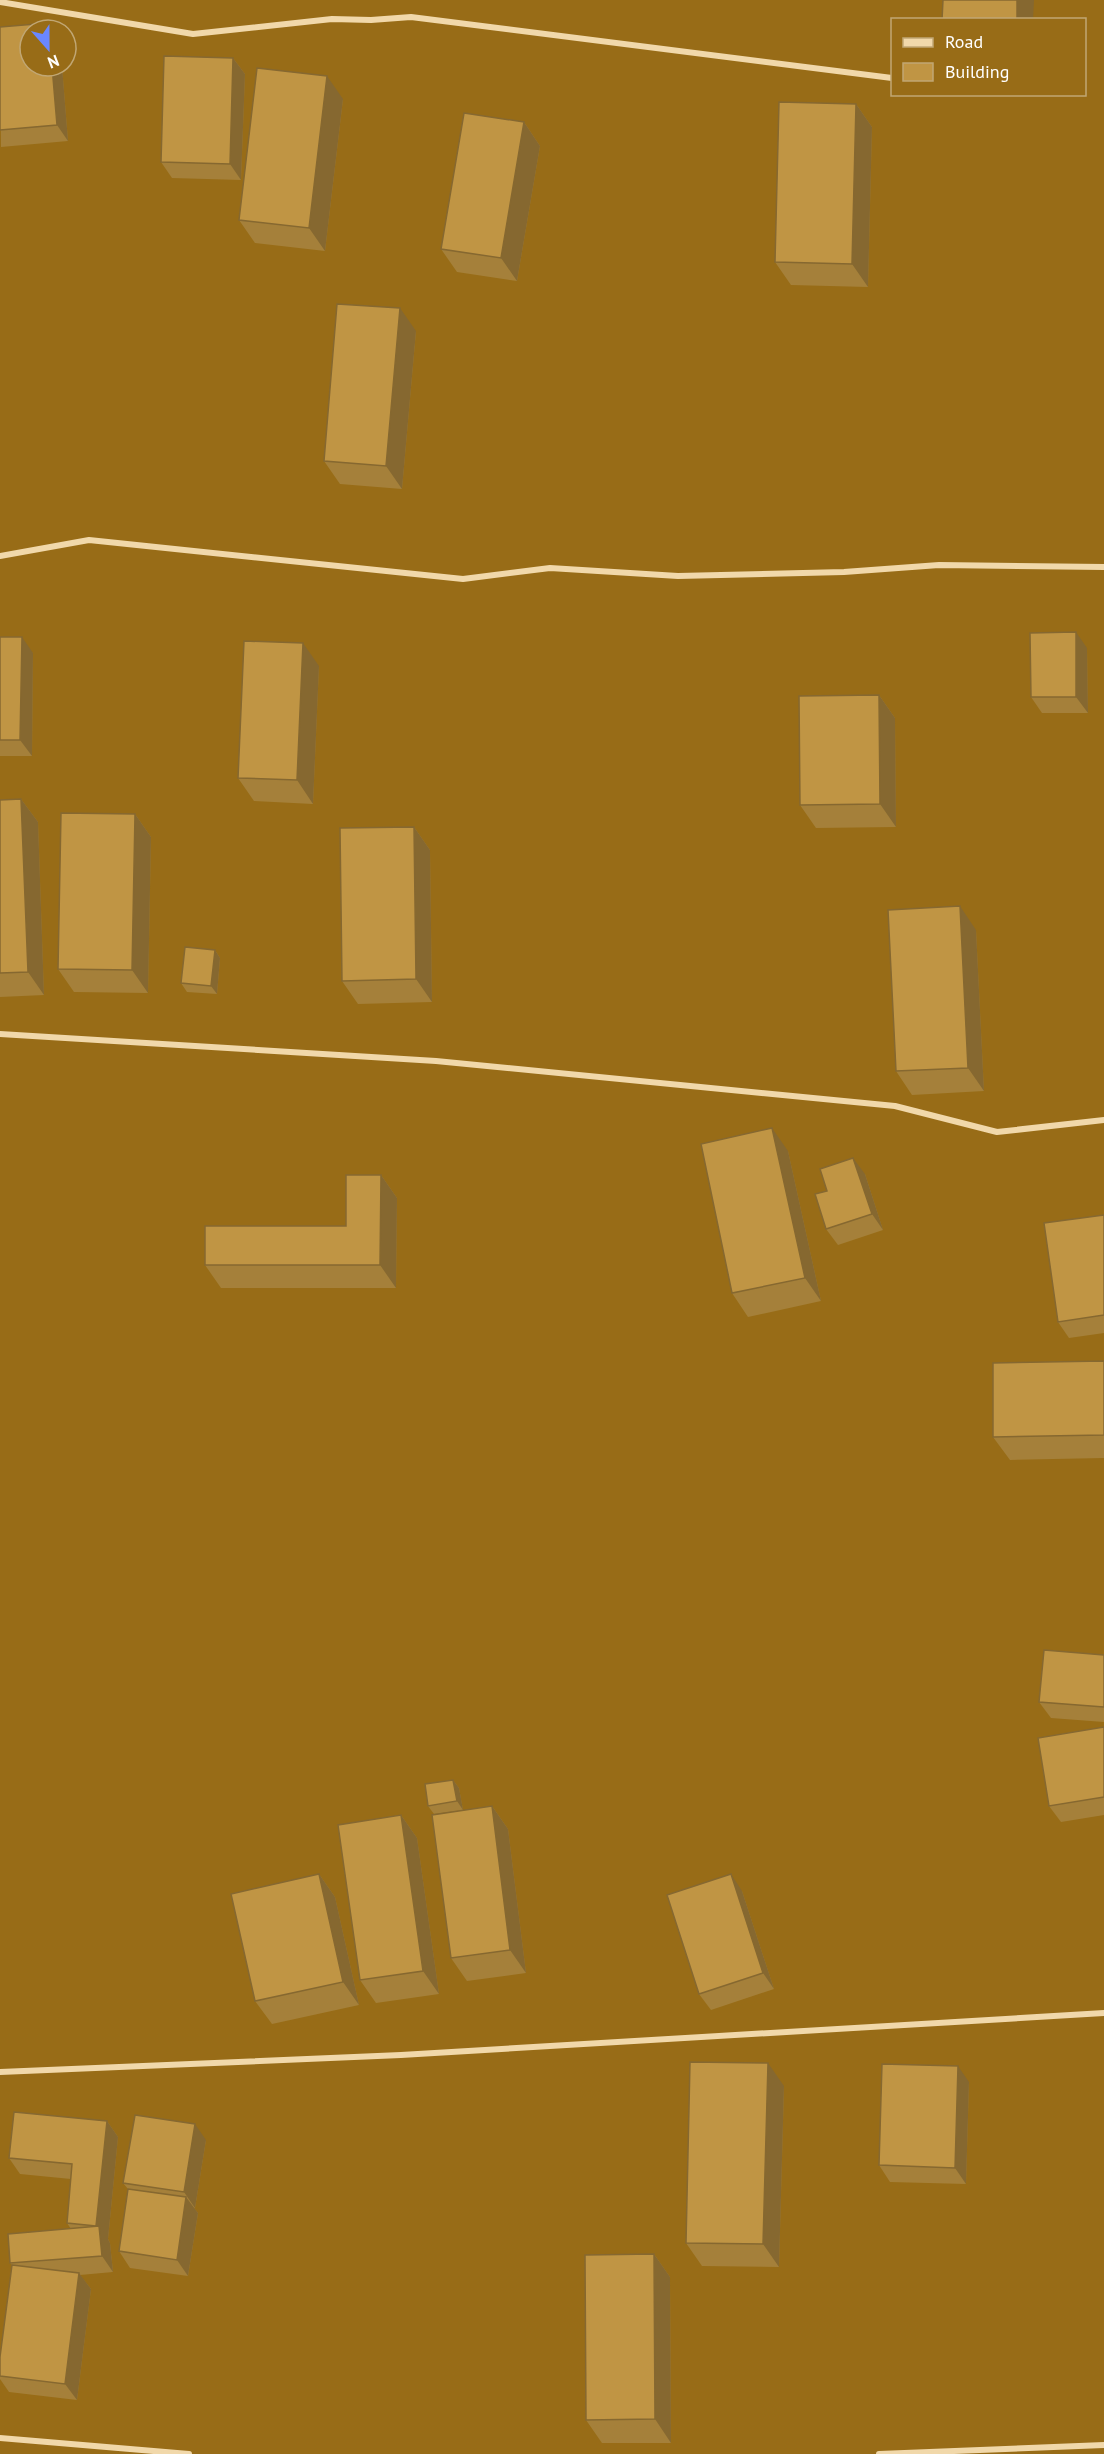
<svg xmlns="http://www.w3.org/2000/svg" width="1104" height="2454" font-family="'PT Sans',sans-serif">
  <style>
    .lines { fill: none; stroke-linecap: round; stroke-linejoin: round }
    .minor { stroke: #f1d8aa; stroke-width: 6 }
    .wall { fill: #a5803a }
    .shaded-wall { fill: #866830 }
    .building { fill: #c09544; stroke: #866830; stroke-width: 1.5 }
  </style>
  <rect width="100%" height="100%" fill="#986c17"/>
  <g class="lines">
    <path class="minor" d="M0 2 193 34 332 19 371 20 411 17 892 78
      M0 556 89 540 463 579 550 568 678 576 844 572 939 565 1104 567
      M0 1034 436 1061 895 1106 997 1132 1104 1120
      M0 2072 401 2055 1104 2013
      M0 2438 189 2454
      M879 2454 1104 2445"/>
  </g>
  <path class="wall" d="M48 23 53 30H30V66H62L68 141 1 147 0 27Z
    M233 58 245 74 241 180 172 178 161 162Z
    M343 99 325 251 255 243 239 220Z
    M856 104 872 127 868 287 791 285 775 262Z
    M524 122 540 146 517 281 457 272 441 249Z
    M416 331 402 489 340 484 324 461Z
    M0 637 33 653 32 756H0Z
    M1087 648 1088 713H1042L1031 697Z
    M319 666 313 804 254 801 238 778Z
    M879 695 895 718 896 827 816 828 800 805Z
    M21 799 38 822 44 995 0 997V800Z
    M135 814 151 837 148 993 74 992 58 969Z
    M414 827 430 850 432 1002 358 1004 342 981Z
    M976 930 984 1091 912 1095 896 1071Z
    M215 950 220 958 217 994 187 992 181 983Z
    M788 1151 821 1301 748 1317 732 1293Z
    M865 1174 883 1230 838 1245 826 1229 827 1191Z
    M381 1175 397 1198 396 1288H221L205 1265 346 1226Z
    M1104 1215V1333L1069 1338 1058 1322Z
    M1104 1361V1458L1010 1460 993 1437Z
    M1104 1655V1722L1051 1718 1039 1702Z
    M1104 1727V1815L1061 1822 1049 1806Z
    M453 1780 459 1788 463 1810 434 1814 428 1806Z
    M492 1806 508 1829 526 1973 467 1981 451 1958Z
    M401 1815 417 1838 439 1994 376 2003 360 1980Z
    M319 1874 335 1897 359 2005 272 2024 255 2001Z
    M742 1891 774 1989 711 2010 699 1994Z
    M969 2082 966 2184 890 2182 879 2165Z
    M784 2086 779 2267 702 2266 686 2243Z
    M107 2121 118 2137 108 2239 110 2243 113 2272 80 2275 91 2289 77 2400 9 2392 0 2379V2357L12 2265 10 2263 71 2229 67 2223 71 2179 20 2174 9 2158Z
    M206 2140 195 2208H194L198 2213 188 2276 130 2268 119 2251 128 2189 123 2183Z
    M654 2254 670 2277 671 2443H602L586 2420Z"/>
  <path class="shaded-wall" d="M1017 0H1034L1033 20H1017Z
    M48 23 53 30H49Z
    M233 58 245 74 241 180 230 164Z
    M52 66H62L68 141 57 125Z
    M327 76 343 99 325 251 309 228Z
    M856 104 872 127 868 287 852 264Z
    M524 122 540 146 517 281 501 258Z
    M400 308 416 331 402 489 386 466Z
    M1076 632 1087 648 1088 713 1076 697Z
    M22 637 33 653 32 756 20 740Z
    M303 643 319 666 313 804 297 780Z
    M879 695 895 718 896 827 880 804Z
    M21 799 38 822 44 995 28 972Z
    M135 814 151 837 148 993 132 970Z
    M414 827 430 850 432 1002 416 979Z
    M960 906 976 930 984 1091 968 1068Z
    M215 950 220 958 217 994 211 986Z
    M772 1128 788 1151 821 1301 805 1278Z
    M853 1158 865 1174 883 1230 872 1214Z
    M381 1175 397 1198 396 1288 380 1265Z
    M453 1780 459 1788 463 1810 457 1801Z
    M492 1806 508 1829 526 1973 510 1950Z
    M401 1815 417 1838 439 1994 423 1971Z
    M319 1874 335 1897 359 2005 343 1982Z
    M731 1874 742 1891 774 1989 763 1973Z
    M768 2063 784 2086 779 2267 763 2244Z
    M958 2066 969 2082 966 2184 955 2168Z
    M107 2121 118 2137 108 2239 110 2243 113 2272 102 2256 96 2226Z
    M195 2124 206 2140 195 2208 184 2192Z
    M186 2197 198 2213 188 2276 177 2260Z
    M654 2254 670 2277 671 2443 655 2419Z
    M79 2273 91 2289 77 2400 65 2384Z"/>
  <path class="building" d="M943 0H1017V20H942Z
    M48 23 49 30H30V66H52L57 125 0 130V27Z
    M164 56 233 58 230 164 161 162Z
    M257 68 327 76 309 228 239 220Z
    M779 102 856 104 852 264 775 262Z
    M464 113 524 122 501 258 441 249Z
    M337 304 400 308 386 466 324 461Z
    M1076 632V697H1031L1030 633Z
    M0 637H22L20 740H0Z
    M244 641 303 643 297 780 238 778Z
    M879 695 880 804 800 805 799 696Z
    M21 799 28 972 0 973V800Z
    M61 813 135 814 132 970 58 969Z
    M414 827 416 979 342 981 340 828Z
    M960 906 968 1068 896 1071 888 910Z
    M185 947 215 950 211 986 181 983Z
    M772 1128 805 1278 732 1293 701 1144Z
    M853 1158 872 1214 826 1229 815 1194 827 1191 820 1169Z
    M346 1175H381L380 1265H205V1226H346Z
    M1104 1215V1315L1058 1322 1044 1223Z
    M1104 1361V1435L993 1437V1363Z
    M1044 1650 1104 1655V1707L1039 1702Z
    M1104 1727V1797L1049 1806 1038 1738Z
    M453 1780 457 1801 428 1806 425 1784Z
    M492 1806 510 1950 451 1958 432 1815Z
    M401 1815 423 1971 360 1980 338 1825Z
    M319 1874 343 1982 255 2001 231 1894Z
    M731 1874 763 1973 699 1994 667 1895Z
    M690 2062 768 2063 763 2244 686 2243Z
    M882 2064 958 2066 955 2168 879 2165Z
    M14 2112 107 2121 96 2226 67 2223 72 2164 9 2158Z
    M135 2115 195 2124 184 2192 123 2183Z
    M128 2189 186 2197 177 2260 119 2251Z
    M99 2226 102 2256 10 2263 8 2234Z
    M654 2254 655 2419 586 2420 585 2255Z
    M12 2265 79 2273 65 2384 0 2376V2357Z"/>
  <rect x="891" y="18" width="195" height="78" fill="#986c17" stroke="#c1a774" stroke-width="1.5"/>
  <rect x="903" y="38" width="30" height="9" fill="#f1d8aa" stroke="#c1a774" stroke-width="1.5"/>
  <text x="945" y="48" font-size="18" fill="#ffffff">Road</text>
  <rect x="903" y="63" width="30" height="18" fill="#c09544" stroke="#c1a774" stroke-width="1.5"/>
  <text x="945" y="78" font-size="18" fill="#ffffff">Building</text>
  <g transform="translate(48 48) rotate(159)"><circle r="28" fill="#986c17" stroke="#c1a774" stroke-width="1.5"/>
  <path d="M0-4.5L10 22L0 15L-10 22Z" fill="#6a87ff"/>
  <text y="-9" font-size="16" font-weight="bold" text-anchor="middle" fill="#ffffff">N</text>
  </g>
</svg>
